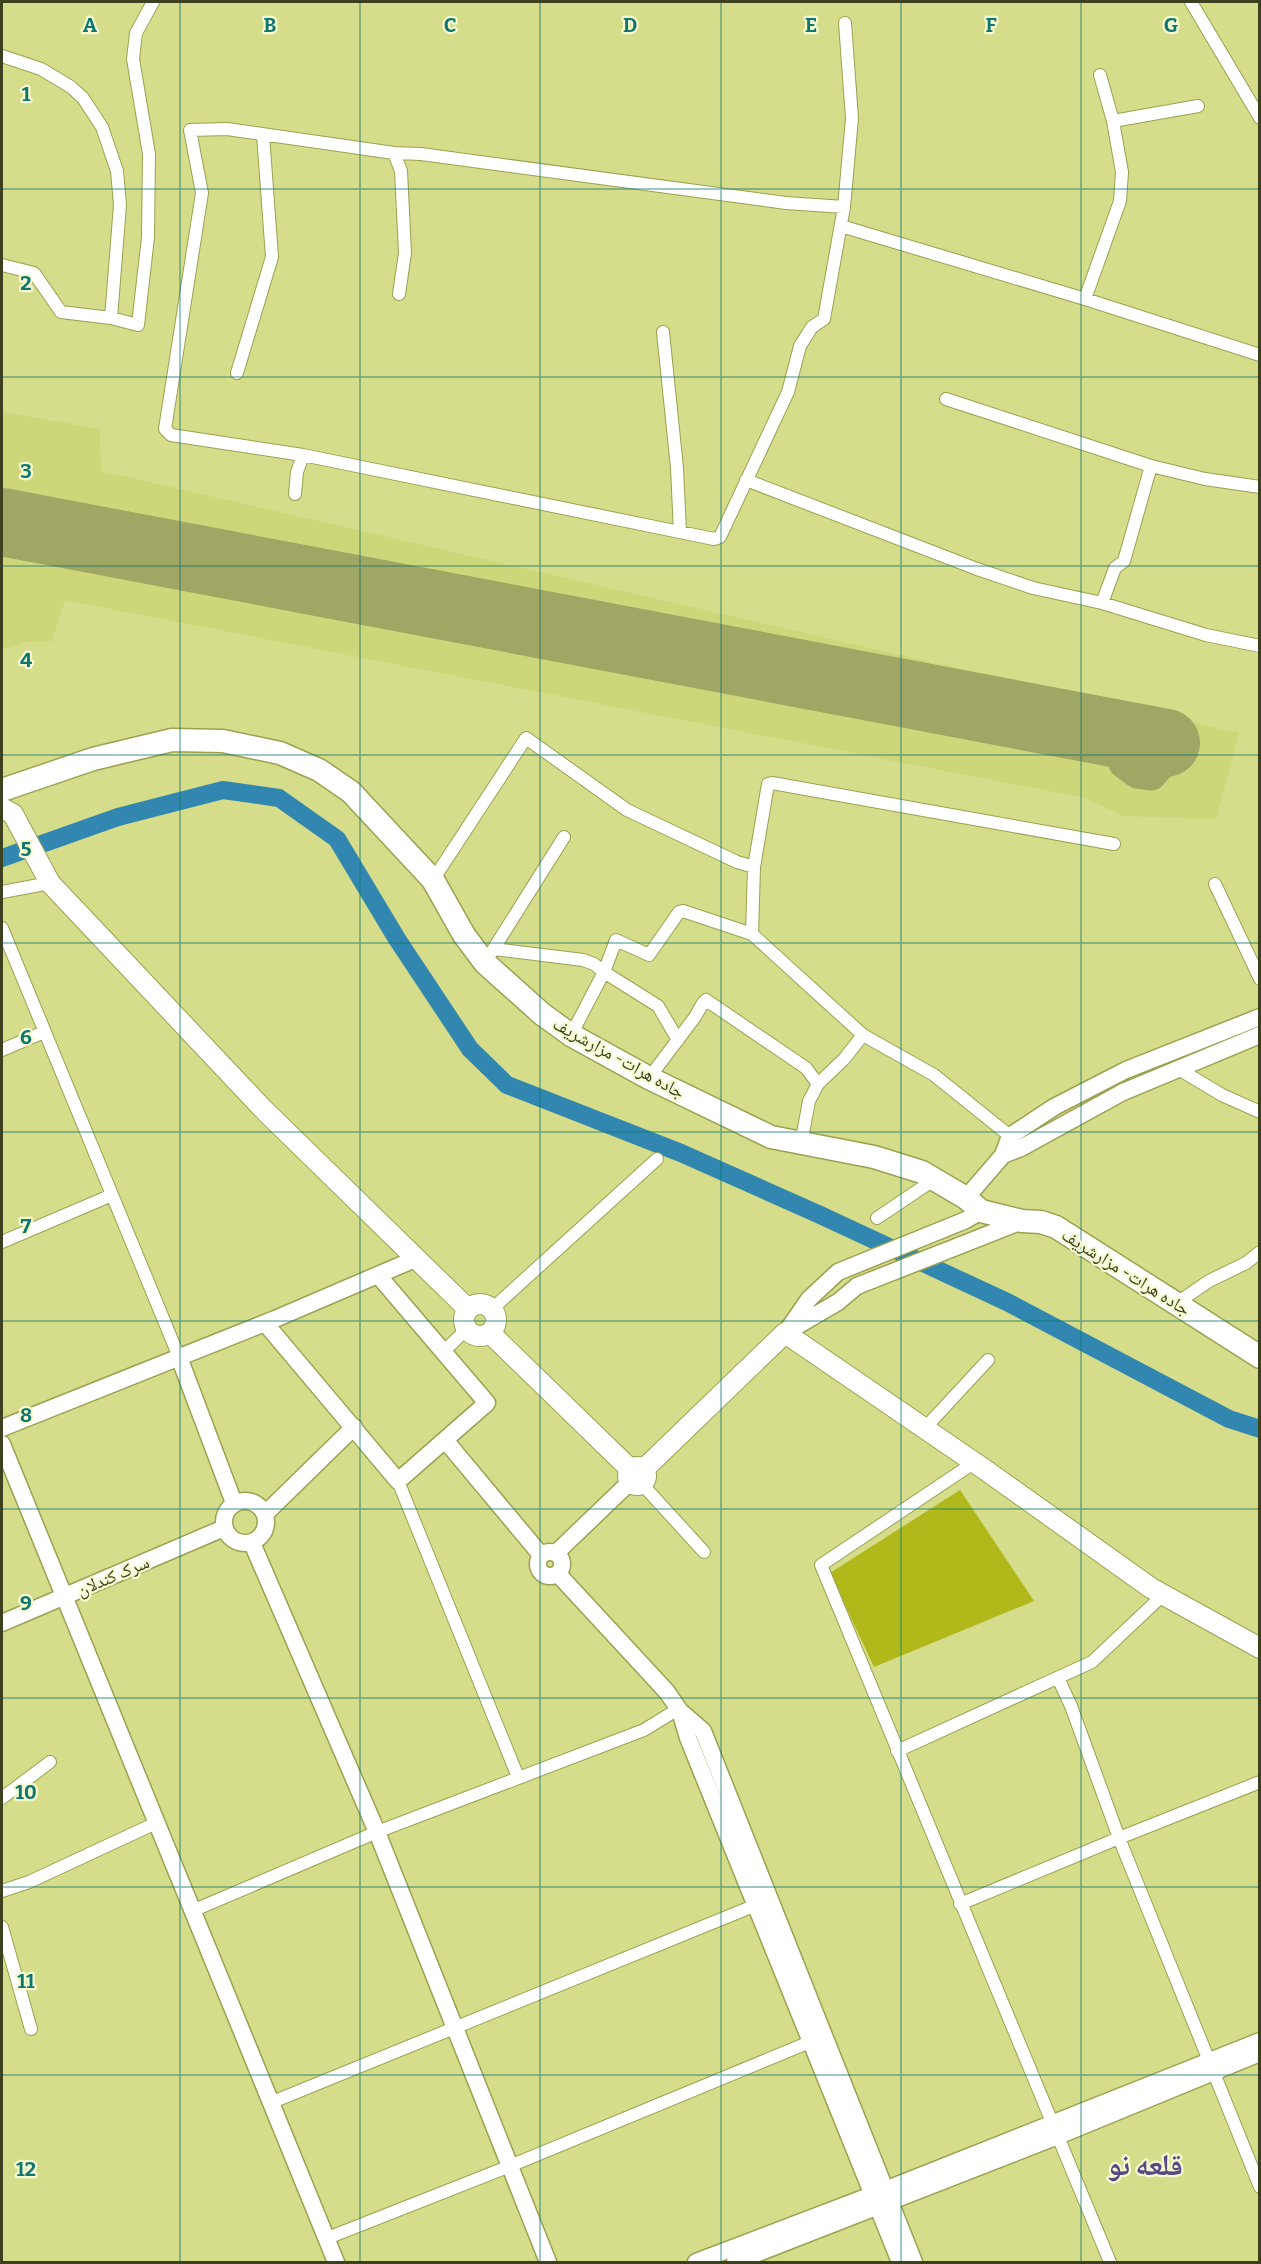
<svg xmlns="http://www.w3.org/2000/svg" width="1261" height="2264" font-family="Bitter,'Noto Naskh Arabic',serif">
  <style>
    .built { fill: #ced67a }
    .green { fill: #b0b81a }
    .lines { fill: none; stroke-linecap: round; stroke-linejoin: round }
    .river { stroke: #3187b0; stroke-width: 18 }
    .taxiway { stroke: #a0a664; stroke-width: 27 }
    .runway { stroke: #a0a664; stroke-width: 68 }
    .street-casing { stroke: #9ba150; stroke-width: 14 }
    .secondary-casing { stroke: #9ba150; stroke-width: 19 }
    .primary-casing { stroke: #9ba150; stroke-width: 22 }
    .highway-casing { stroke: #9ba150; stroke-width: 25 }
    .street { stroke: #fff; stroke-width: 12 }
    .secondary { stroke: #fff; stroke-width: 16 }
    .primary { stroke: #fff; stroke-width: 20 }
    .highway { stroke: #fff; stroke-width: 22 }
    .grid { fill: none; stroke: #0f766e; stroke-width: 1.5; stroke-opacity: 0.55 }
    .labels { text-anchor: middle; stroke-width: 4.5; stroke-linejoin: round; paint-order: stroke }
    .street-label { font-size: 18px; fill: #3d401e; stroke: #f5fad1 }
    .town-label { font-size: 30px; font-weight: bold; fill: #574886; stroke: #f5fad1 }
    .grid-label { font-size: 20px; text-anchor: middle; font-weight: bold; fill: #0f766e; stroke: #f5fad1; stroke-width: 4.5; stroke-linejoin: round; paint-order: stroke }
  </style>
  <rect width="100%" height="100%" fill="#d5dc8a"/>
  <path class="built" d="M2 412 100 429 101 471 1239 733 1216 819 1124 816 1085 798 65 600 52 641 25 642 9 648 2 647Z"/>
  <path class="green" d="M960 1490 1034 1601 874 1667 830 1573Z"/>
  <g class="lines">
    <path class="river" d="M2 858 118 817 223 790 279 798 337 839 397 939 470 1049 507 1085 681 1153 818 1214 1007 1302 1229 1419 1260 1429"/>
    <path class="taxiway" d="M1122 734 1119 750 1122 764 1137 775 1152 777 1163 765 1166 743"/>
    <path class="runway" d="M2 522 1166 743"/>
    <g class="street-casing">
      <path id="street" d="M1191 2 1260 118
        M2 56 41 69 71 87 83 98 102 127 117 171 120 205 111 318
        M1113 121 1198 106
        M394 153 401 171 405 253 399 294
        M844 207 786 203 421 154 394 153 227 129 190 130 202 193 165 429 171 435 303 455 714 539 720 537 788 392 800 346 812 327 824 319 844 207 852 118 845 23
        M841 226 1085 299 1260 355
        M2 265 34 273 61 312 111 318 138 325 148 237 149 154 133 59 136 33 153 2
        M1085 299 1120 201 1122 172 1113 121 1100 75
        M663 332 677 468 680 532
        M237 373 272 257 263 135
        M946 399 1151 466 1205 479 1260 487
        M746 480 977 569 1033 588 1102 603 1206 635 1260 646
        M295 494 297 472 303 455
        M1102 603 1115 568 1124 561 1151 466
        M433 880 526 738 627 810 737 862 754 867
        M1215 884 1260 979
        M2 892 50 883
        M2 928 179 1357
        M494 949 583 960 594 964 604 972 658 1006 678 1040
        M491 953 564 837
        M571 1035 604 972 616 940 649 955 679 912 683 911 752 934
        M863 1035 934 1075 1010 1136
        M2 1050 44 1032
        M1177 1068 1222 1095 1260 1112
        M649 1078 695 1017 703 1003 706 1000 806 1068 818 1084
        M801 1144 809 1101 818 1084 844 1059 863 1035 752 934 754 867 768 784 772 783 1114 844
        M877 1218 935 1179
        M2 1242 112 1195
        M1177 1303 1209 1281 1246 1263 1260 1252
        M492 1309 657 1159
        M443 1352 467 1329
        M925 1428 988 1360
        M975 1462 821 1565 1110 2262
        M398 1481 518 1777
        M642 1484 704 1552
        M1058 1678 1071 1706 1119 1838 1260 2187
        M897 1751 1092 1662 1163 1595
        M2 1798 50 1762
        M2 1891 29 1882 156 1823
        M960 1904 1119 1838 1260 1782
        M192 1911 377 1832 644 1730 678 1709
        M2 1927 31 2029
        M270 2103 761 1903
        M325 2239 510 2166 817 2039"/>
    </g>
    <g class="secondary-casing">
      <path id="secondary" d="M1003 1155 1021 1148 1123 1092 1260 1035
        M966 1198 1003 1155 1010 1136 1054 1107 1126 1070 1260 1017
        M265 1323 398 1481 487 1403 378 1275
        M789 1328 809 1299 838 1272 966 1220 981 1211
        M785 1333 838 1302 857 1286 1022 1221
        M179 1357 234 1503
        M2 1428 275 1319 415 1259
        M445 1440 541 1555
        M2 1444 336 2262
        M224 1522a21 21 0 1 1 42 0a21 21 0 1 1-42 0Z
        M265 1514 354 1427
        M252 1543 377 1832 548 2262
        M538 1564a12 12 0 1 1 24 0a12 12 0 1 1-24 0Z
        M556 1553 630 1482
        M558 1574 667 1692 680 1711 703 1731 914 2262
        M2 1623 224 1528
        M680 1711 688 1738 900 2262
        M696 2262 885 2190 1260 2041
        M735 2262 1058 2136 1260 2053"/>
    </g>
    <g class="primary-casing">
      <path id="primary" d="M2 808 13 814 50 883 264 1110 468 1309
        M464 1320a16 16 0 1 1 32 0a16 16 0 1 1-32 0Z
        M490 1333 631 1470
        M628 1476a9 9 0 1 1 18 0a9 9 0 1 1-18 0Z
        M643 1470 785 1333 984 1469 1151 1588 1260 1648"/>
    </g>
    <g class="highway-casing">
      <path id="highway" d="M2 790 93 759 172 740 223 741 280 753 319 770 351 792 433 880 464 935 485 963 542 1014 571 1035 649 1078 771 1137 874 1157 922 1172 966 1198 981 1211 1022 1221 1041 1222 1056 1227 1260 1357"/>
    </g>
    <use href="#street" class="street"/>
    <use href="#secondary" class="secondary"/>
    <use href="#primary" class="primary"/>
    <use href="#highway" class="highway"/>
  </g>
  <path class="grid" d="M180 2V2262M360 2V2262M540 2V2262M721 2V2262M901 2V2262M1081 2V2262M2 189H1260M2 377H1260M2 566H1260M2 755H1260M2 943H1260M2 1132H1260M2 1321H1260M2 1509H1260M2 1698H1260M2 1887H1260M2 2075H1260"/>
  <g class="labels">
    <g class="street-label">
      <text transform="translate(619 1058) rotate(29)" y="6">جاده هرات- مزارشریف</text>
      <text transform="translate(1126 1272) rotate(32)" y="6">جاده هرات- مزارشریف</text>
      <text transform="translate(113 1576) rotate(-23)" y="6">سرک کندلان</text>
    </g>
    <g class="town-label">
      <text x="1145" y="2175">قلعه نو</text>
    </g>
  </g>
  <g class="grid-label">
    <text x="90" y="32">A</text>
    <text x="270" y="32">B</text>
    <text x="450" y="32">C</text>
    <text x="630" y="32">D</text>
    <text x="811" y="32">E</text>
    <text x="991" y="32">F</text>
    <text x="1171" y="32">G</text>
    <text x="26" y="101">1</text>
    <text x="26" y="290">2</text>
    <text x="26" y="478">3</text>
    <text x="26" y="667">4</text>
    <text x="26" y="856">5</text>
    <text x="26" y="1044">6</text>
    <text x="26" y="1233">7</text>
    <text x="26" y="1422">8</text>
    <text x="26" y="1610">9</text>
    <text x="26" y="1799">10</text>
    <text x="26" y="1988">11</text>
    <text x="26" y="2176">12</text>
  </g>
  <rect width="1261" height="2264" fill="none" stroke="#3d401e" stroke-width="6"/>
</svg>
